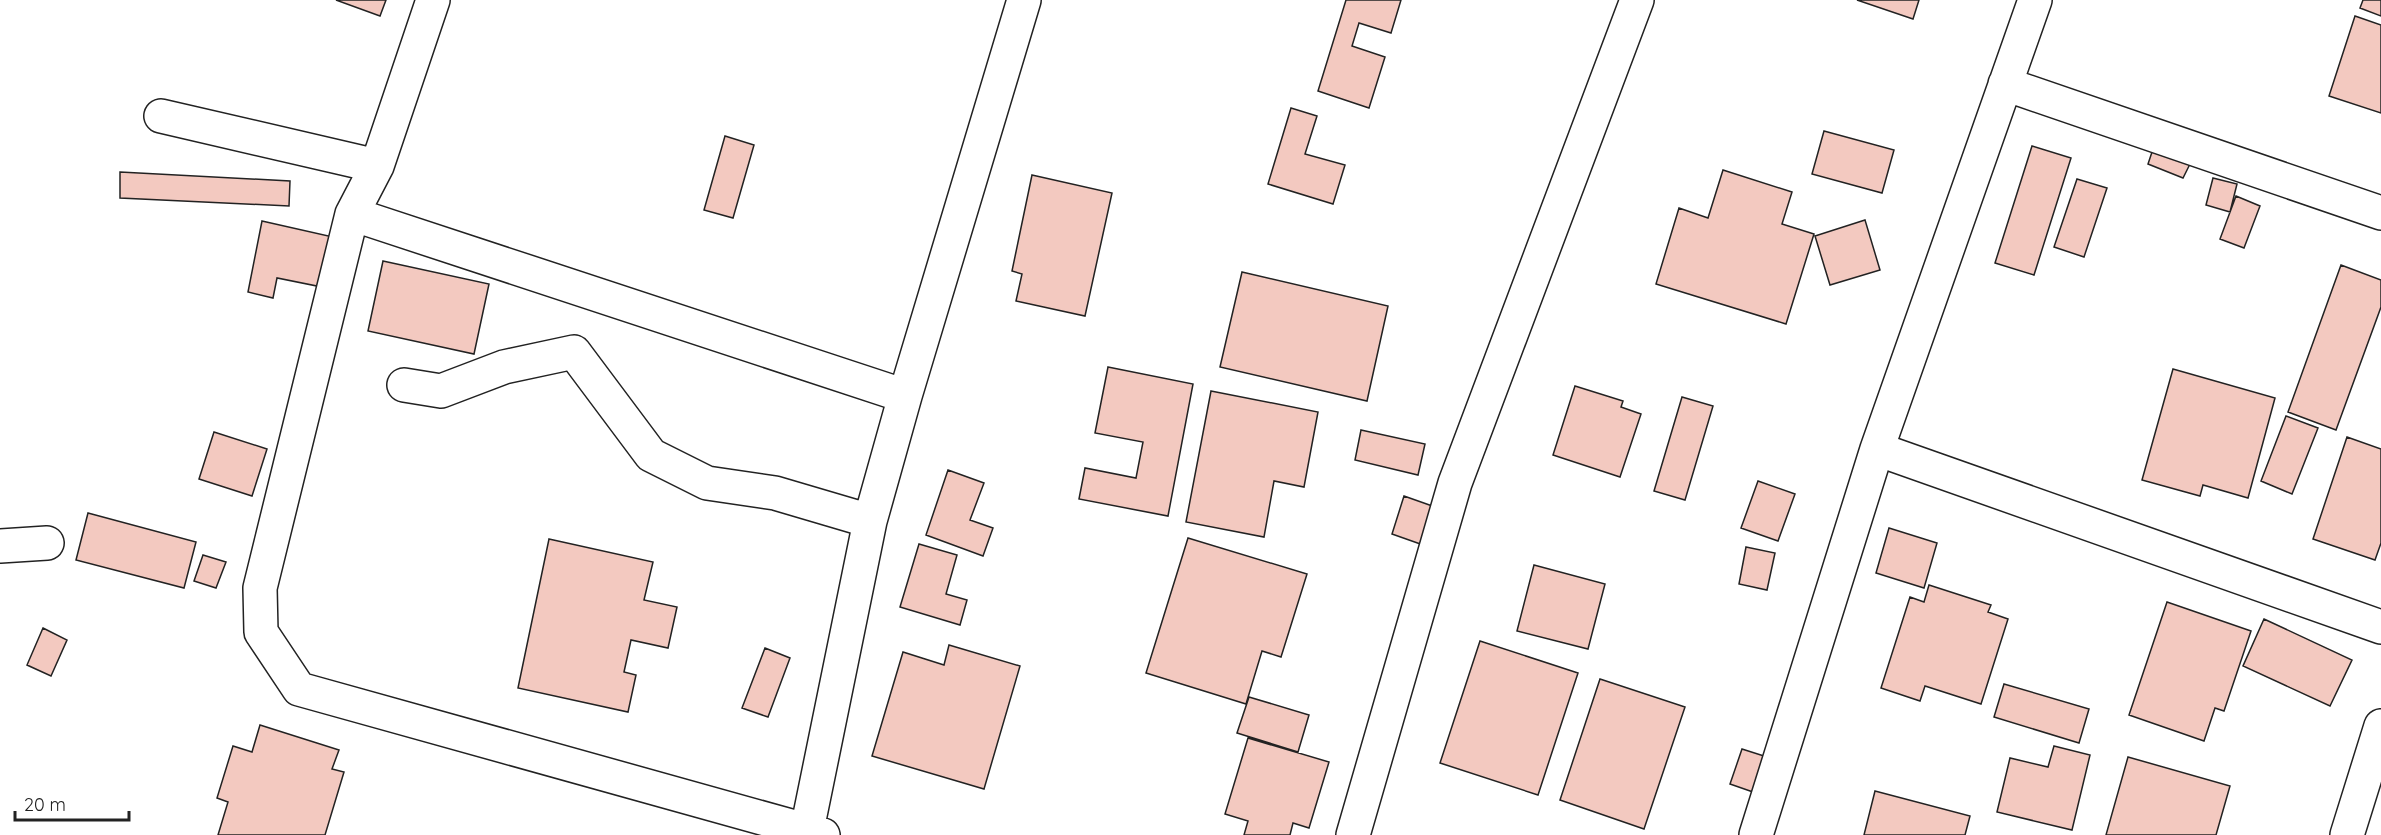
<svg xmlns="http://www.w3.org/2000/svg" width="2381" height="835" font-family="Quicksand,sans-serif">
  <style>
    .building { fill: #f3c9c0; stroke: #222; stroke-width: 1.5 }
    .lines { fill: none; stroke-linecap: round; stroke-linejoin: round }
    .minor-casing { stroke: #222; stroke-width: 36 }
    .minor { stroke: #fff; stroke-width: 33 }
  </style>
  <rect width="100%" height="100%" fill="#fff"/>
  <path class="building" d="M336 0H386L380 16Z
    M1346 0H1401L1391 33 1359 23 1352 46 1385 57 1369 108 1318 91Z
    M1857 0H1919L1913 19Z
    M2363 0H2381V16L2360 8Z
    M2355 16 2381 25V113L2329 96Z
    M1291 108 1317 116 1305 154 1345 165 1333 204 1268 184Z
    M1824 131 1894 150 1882 193 1812 174Z
    M725 136 754 145 733 218 704 210Z
    M2032 146 2071 158 2034 275 1995 263Z
    M2153 149 2190 164 2183 178 2148 164Z
    M1723 170 1792 192 1782 224 1814 234 1786 324 1656 284 1679 208 1708 218Z
    M120 172 290 181 289 206 120 198Z
    M1032 175 1112 193 1085 316 1016 301 1022 274 1012 271Z
    M2213 178 2237 184 2230 212 2206 205Z
    M2077 179 2107 188 2084 257 2054 247Z
    M2236 196 2260 206 2244 248 2220 239Z
    M1865 220 1880 270 1830 285 1815 236Z
    M262 221 333 237 322 287 277 278 273 298 248 292Z
    M383 261 489 284 474 354 368 331Z
    M2341 265 2381 280V307L2336 430 2288 412Z
    M1242 272 1388 306 1367 401 1220 367Z
    M1108 367 1193 384 1168 516 1079 499 1085 468 1136 478 1143 442 1095 433Z
    M2173 369 2275 398 2248 498 2203 485 2200 496 2142 480Z
    M1575 386 1623 401 1621 407 1641 414 1620 477 1553 455Z
    M1211 391 1318 412 1304 487 1274 481 1264 537 1186 522Z
    M1682 397 1713 406 1685 500 1654 491Z
    M2286 416 2318 428 2292 494 2261 481Z
    M1361 430 1425 444 1418 475 1355 460Z
    M214 432 267 449 252 496 199 479Z
    M2347 437 2381 449V543L2375 560 2313 539Z
    M948 470 984 483 970 520 993 528 983 556 926 535Z
    M1758 481 1795 494 1778 541 1741 528Z
    M1404 496 1438 508 1426 546 1392 534Z
    M88 513 196 542 184 588 76 560Z
    M1889 528 1937 543 1924 588 1876 573Z
    M1188 538 1307 574 1281 657 1262 651 1246 704 1146 673Z
    M549 539 653 562 644 600 677 607 668 648 631 640 624 672 636 675 628 712 518 688Z
    M919 544 957 555 946 594 967 600 960 625 900 607Z
    M1746 547 1775 553 1767 590 1739 584Z
    M203 555 226 562 216 588 194 581Z
    M1534 565 1605 584 1588 649 1517 631Z
    M1929 585 1991 605 1988 612 2008 619 1981 704 1925 686 1920 701 1881 688 1910 597 1924 602Z
    M2167 602 2251 631 2224 711 2215 708 2204 741 2129 715Z
    M2264 619 2352 660 2330 706 2243 666Z
    M43 628 67 640 51 676 27 665Z
    M1480 641 1578 673 1538 795 1440 763Z
    M949 645 1020 666 984 789 872 756 903 652 944 665Z
    M765 648 790 658 768 717 742 708Z
    M1600 679 1685 707 1644 829 1560 800Z
    M2004 684 2089 709 2079 743 1994 717Z
    M1249 697 1309 715 1298 752 1237 733Z
    M260 725 339 750 332 769 344 772 325 835H218L228 802 217 798 233 746 252 752Z
    M1248 738 1329 762 1309 828 1293 823 1290 835H1244L1248 821 1225 814Z
    M2054 746 2090 755 2072 830 1997 812 2010 758 2048 767Z
    M1742 749 1764 756 1753 792 1730 784Z
    M2128 757 2230 786 2216 835H2106Z
    M1875 791 1970 816 1965 835H1864Z"/>
  <g class="lines">
    <g class="minor-casing">
      <path id="minor" d="M433 0 377 166 352 214 260 588 261 632 299 689 823 835
        M2005 84 2381 213
        M161 116 377 166
        M352 214 905 396
        M404 385 441 391 504 367 574 352 651 455 707 483 775 493 870 521
        M1877 449 2381 627
        M0 546 47 543
        M807 830 870 521 905 396 1024 0
        M1353 835 1455 483 1637 0
        M1756 835 1877 449 2035 0
        M2347 835 2381 726"/>
    </g>
    <use href="#minor" class="minor"/>
  </g>
  <path d="M15 811v9h114v-9" fill="none" stroke="#222222" stroke-width="3"/>
  <text x="24" y="811" font-size="18" fill="#222222" stroke="#ffffff" stroke-width="4.5" paint-order="stroke">20 m</text>
</svg>
